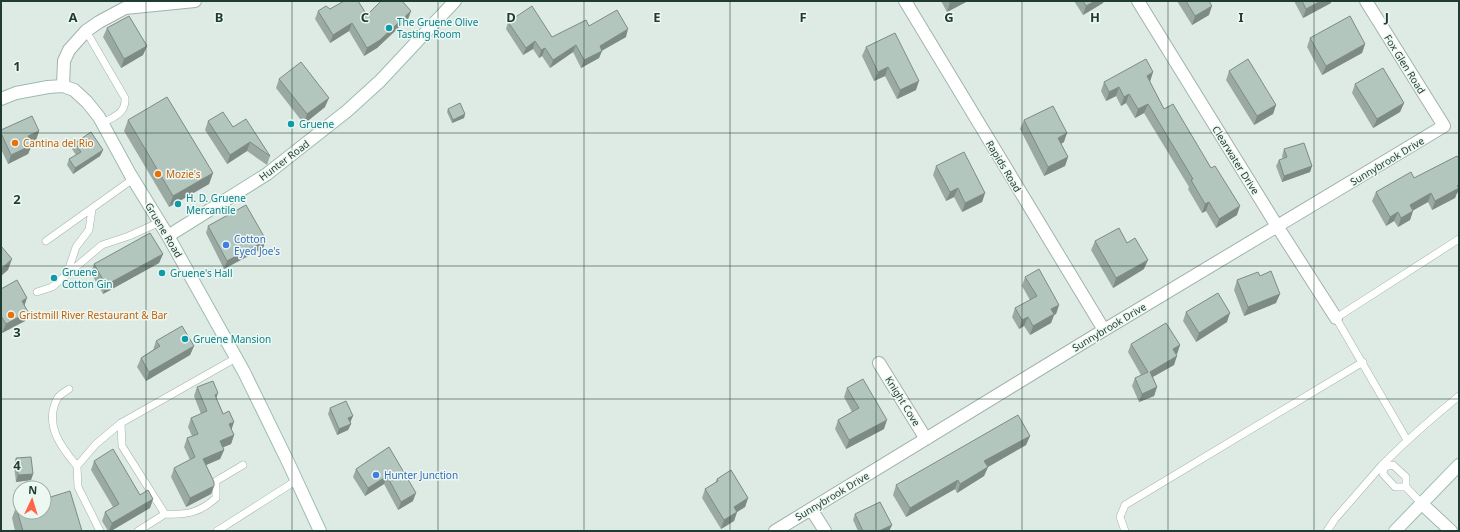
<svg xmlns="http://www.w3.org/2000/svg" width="1460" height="532" font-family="'Noto Sans',sans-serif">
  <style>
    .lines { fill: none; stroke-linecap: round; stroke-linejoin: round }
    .lane-casing { stroke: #a1b3ab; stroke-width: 8 }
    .street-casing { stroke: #a1b3ab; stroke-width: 14 }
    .secondary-casing { stroke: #9ebbae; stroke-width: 14 }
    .lane { stroke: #fff; stroke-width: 7 }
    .street { stroke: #fff; stroke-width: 12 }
    .secondary { stroke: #fff; stroke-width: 12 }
    .wall { fill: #9aaaa3 }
    .shaded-wall { fill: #7d8b84 }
    .building { fill: #b3c6bd; stroke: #7d8b84 }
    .grid { fill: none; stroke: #1e3c31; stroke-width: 1; stroke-opacity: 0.55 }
    .culture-dot { fill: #0f9aa8; stroke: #eef8f2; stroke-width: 1.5 }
    .food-dot { fill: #e8710a; stroke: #eef8f2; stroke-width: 1.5 }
    .shop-dot { fill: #3f7fe0; stroke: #eef8f2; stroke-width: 1.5 }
    .labels { text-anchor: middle; stroke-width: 3; stroke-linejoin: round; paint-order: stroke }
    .culture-label { font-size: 10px; fill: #0d838f; stroke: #eef8f2; text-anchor: start }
    .street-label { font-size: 10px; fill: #1e3c31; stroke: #eef8f2 }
    .food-label { font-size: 10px; fill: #c56008; stroke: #eef8f2; text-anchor: start }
    .shop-label { font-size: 10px; fill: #366cbe; stroke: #eef8f2; text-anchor: start }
    .grid-label { font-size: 13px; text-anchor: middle; font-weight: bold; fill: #1e3c31; stroke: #eef8f2; stroke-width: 3; stroke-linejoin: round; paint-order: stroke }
  </style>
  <rect width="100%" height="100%" fill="#deebe4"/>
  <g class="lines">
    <g class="lane-casing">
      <path id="lane" d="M86 31 125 98C126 113 115 116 103 123
        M46 241 133 179
        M67 274 76 247 89 230 92 209
        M37 292 52 287 102 245 129 236 160 222
        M69 389C65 392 59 395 57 399 44 425 61 447 77 466
        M121 423 122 446 165 514 138 531
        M1407 440 1336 318 1459 239
        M1384 467 1382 465C1407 440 1432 418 1459 396
        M1406 487H1395L1383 474 1384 467 1393 465 1406 477V487L1421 503
        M165 514C187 515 199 513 216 498V481L243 465
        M100 531 78 487 77 466 96 444 121 423 236 358
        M217 531 297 480
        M1125 531 1120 517 1125 505 1363 362
        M1327 531 1335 519 1382 465"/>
    </g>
    <g class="street-casing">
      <path id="street" d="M905 1 1104 330
        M1138 1 1277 226 1336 318
        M63 86 64 61 69 50 86 31 99 22 125 8 195 1
        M879 363 926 439
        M1421 503 1451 531
        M811 509 825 531
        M775 531 1104 330 1444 126 1366 1"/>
    </g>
    <g class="secondary-casing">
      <path id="secondary" d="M1 99 16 93 48 87 63 86 74 90 87 102 99 117 130 174 168 236 244 372 288 462 320 531
        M168 236 267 174 347 111 380 81 455 1
        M1395 531 1459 465"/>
    </g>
    <use href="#lane" class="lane"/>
    <use href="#street" class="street"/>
    <use href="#secondary" class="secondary"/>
  </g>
  <path class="wall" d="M941 1H968L947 12Z
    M1074 1H1104L1103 3 1083 15Z
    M1177 1H1209V15L1192 25Z
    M1294 1H1331V3L1303 18Z
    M330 9 367 15 411 11 408 19 377 48 364 56 349 31 330 43 315 19 318 11Z
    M508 22 552 37 589 26 626 37 602 50 599 58 581 68 573 52 550 68 542 56 539 58 533 49 523 55 506 29Z
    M107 28 147 46 143 55 121 68 103 37Z
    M1310 38 1365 44 1362 53 1322 75 1307 47Z
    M866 47 916 90 897 99 885 76 874 81 862 56Z
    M1229 71 1276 105 1273 114 1254 125 1226 80Z
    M1153 72 1150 82 1164 109 1237 215 1216 228 1206 211 1202 213 1188 189 1189 187 1144 113 1135 118 1126 103 1121 106 1116 96 1106 101 1101 91 1104 82Z
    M279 79 325 107 304 124 276 88Z
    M1355 84 1404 103 1400 112 1373 128 1352 93Z
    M448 109 465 114 464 118 452 123 447 112Z
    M128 120 213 173 209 184 169 207 124 131Z
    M1024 120 1064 142 1061 144 1068 157 1065 166 1044 176 1020 129Z
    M208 121 233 127 270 156 267 165 247 151 227 164 205 130Z
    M1 130 39 131 36 140 30 142 32 145 28 154 8 164 1 149Z
    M75 143 103 150 100 156 73 174 67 165 69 159 76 155 72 149Z
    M1284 149 1312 166 1310 172 1282 182 1276 166 1279 160 1283 159 1282 156Z
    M936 166 985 193 982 202 962 212 954 197 946 201 933 175Z
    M1414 178 1457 193 1455 198 1432 210 1428 202 1413 210 1410 220 1398 227 1394 221 1386 226 1372 201 1376 192Z
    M208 226 266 240 263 248 224 269 206 233Z
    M1095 241 1127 243 1144 269 1113 288 1091 250Z
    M163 254 159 263 103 294 91 273 94 264Z
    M1260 276 1276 303 1244 316 1234 290 1237 280Z
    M1025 277 1059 305 1056 314 1054 315 1051 323 1030 335 1024 326 1019 329 1012 317 1015 308 1030 300 1022 286Z
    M1 289 24 305 28 312 25 321 2 333 1 331Z
    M1186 312 1227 322 1196 342 1183 321Z
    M156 341 194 346 190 355 146 381 137 367 141 358 153 350Z
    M1131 344 1180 345 1177 354H1176L1174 365 1153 377 1157 387 1154 396 1139 402 1132 386 1135 378 1141 375 1128 352Z
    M197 387 216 398 234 435 231 444 223 447 224 450 220 459 206 465 214 486 211 494 186 507 171 477 174 468 190 460 184 447 187 438 192 436 188 427 191 418 201 414 194 396Z
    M847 388 884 429 846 449 835 429 838 420 852 412 844 397Z
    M330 408 350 423 351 424 348 430 337 435 328 414Z
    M1030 436 1026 445 988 467 984 476 957 493 955 489 906 517 893 495 896 485Z
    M389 447 413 501 398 510 384 484 365 496 353 477 356 469Z
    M16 458 33 474 31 480 16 482 14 465Z
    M94 461 140 495 153 499 150 508 111 531H108L102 521 105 512 113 507 91 470Z
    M717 479 748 498 745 507 737 512 734 521 721 529 702 498 705 489 715 483Z
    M16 507 82 531H15L12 518Z
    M855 514 892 525 889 531H858L853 520Z"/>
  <path class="shaded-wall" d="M955 1H968L947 12 950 3Z
    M1095 1H1104L1103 3 1083 15 1086 6Z
    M1321 1H1331V3L1303 18 1306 9Z
    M1212 6 1209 15 1192 25 1195 16Z
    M411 11 408 19 377 48 364 56 367 48Z
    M352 23 349 31 330 43 333 35Z
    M628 29 626 37 598 53 602 51 599 58 581 68 584 60 600 46Z
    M535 41 533 49 523 55 526 48Z
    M1365 44 1362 53 1322 75 1326 66Z
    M576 45 573 52 550 68 553 60Z
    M147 46 143 55 121 68 124 59Z
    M545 48 542 56 539 58 541 50Z
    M888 67 885 76 874 81 878 72Z
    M1153 72 1150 81 1143 85 1147 76Z
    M919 81 916 90 897 99 900 90Z
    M1119 87 1116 96 1106 101 1109 92Z
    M1129 94 1126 103 1121 106 1124 97Z
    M329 98 325 107 304 124 307 114Z
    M1404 103 1400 112 1373 128 1377 119Z
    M1148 104 1144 113 1135 118 1138 109Z
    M1276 105 1273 114 1254 125 1257 116Z
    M465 114 464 118 452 123 453 120Z
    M39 131 36 140 24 145 28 136Z
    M1067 133 1064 142 1055 147 1058 138Z
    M250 142 247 151 227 164 230 155Z
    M32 145 28 154 8 164 11 155Z
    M103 150 100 156 73 174 75 168Z
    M1068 157 1065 166 1044 176 1048 167Z
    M1312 166 1310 172 1282 182 1284 176Z
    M213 173 209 184 169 207 173 196Z
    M1459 185V192L1457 193 1455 198 1432 210 1435 201Z
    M958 188 954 197 946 201 950 192Z
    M985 193 982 202 962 212 965 203Z
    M1431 193 1428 202 1407 214 1410 205Z
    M1209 202 1206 211 1202 213 1205 204Z
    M1240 206 1237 215 1216 228 1219 219Z
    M1413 211 1410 220 1398 227 1401 218Z
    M1398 212 1394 221 1386 226 1390 217Z
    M266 240 263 248 224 269 227 261Z
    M163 254 159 263 103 294 106 285Z
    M12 259 8 270 1 276V269Z
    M1148 260 1144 269 1113 288 1116 278Z
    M1280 294 1276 303 1244 316 1248 307Z
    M27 298 24 307 22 301Z
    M1059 305 1056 314 1054 315 1051 323 1030 335 1033 326 1051 309Z
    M28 312 25 321 2 333 6 324Z
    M1230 313 1227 322 1196 342 1199 333Z
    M1028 317 1024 326 1019 329 1022 320Z
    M1180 345 1177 354 1170 358 1173 349Z
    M194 346 190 355 146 381 149 372Z
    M1177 356 1174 365 1147 380 1150 372Z
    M1157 387 1154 396 1139 402 1142 394Z
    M218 393 215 402V395Z
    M353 416 350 423 346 425 348 418Z
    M887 420 884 429 846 449 849 440Z
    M234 422 231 431 229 424Z
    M351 424 348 430 337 435 339 429Z
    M234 435 231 444 217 450 220 441Z
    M1030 436 1026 445 981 471 984 461Z
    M224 450 220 459 199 468 203 459Z
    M988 467 984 476 957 493 960 484Z
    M33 474 31 480 16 482 18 475Z
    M387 476 384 484 365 496 368 488Z
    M958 480 955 489 906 517 910 508Z
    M214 486 211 494 186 507 190 498Z
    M416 493 413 501 398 510 401 502Z
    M748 498 745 507 737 512 734 521 721 529 724 520 734 507Z
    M153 499 150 508 111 531H109L112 523Z
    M892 525 889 531H879Z"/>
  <path class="building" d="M344 1H358L367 15 381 1H402L411 11 380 40 367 48 352 23 333 35 318 11 326 6 330 9Z
    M949 1H955L950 3Z
    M1083 1H1095L1086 6Z
    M1186 1H1209L1212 6 1195 16Z
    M1302 1H1321L1306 9Z
    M532 6 552 37 586 20 589 26 617 10 628 29 600 46 602 51 584 60 576 45 553 60 545 48 541 50 535 41 526 48 508 22Z
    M129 16 147 46 124 59 107 28Z
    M1350 16 1365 44 1326 66 1310 38Z
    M895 33 919 81 900 90 888 67 878 72 866 47Z
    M1146 59 1153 72 1147 76 1164 109 1173 104 1211 168 1215 166 1240 206 1219 219 1209 202 1205 204 1191 180 1193 179 1148 104 1138 109 1129 94 1124 97 1119 87 1109 92 1104 82Z
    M1248 59 1276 105 1257 116 1229 71Z
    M301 62 329 98 307 114 279 79Z
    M1383 68 1404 103 1377 119 1355 84Z
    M167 97 213 173 173 196 128 120Z
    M460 103 465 114 453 120 448 109Z
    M1053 106 1067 133 1058 138 1068 157 1048 167 1024 120Z
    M223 112 233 127 246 119 270 156 250 142 230 155 208 121Z
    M32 116 39 131 28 136 32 145 11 155 1 133V130Z
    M91 132 103 150 75 168 69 159 81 152 75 143Z
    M1304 143 1312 166 1284 176 1279 160 1287 157 1284 149Z
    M964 152 985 193 965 203 958 188 950 192 936 166Z
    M1457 156 1459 159V185L1457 186 1459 188 1435 201 1431 193 1410 205 1413 211 1401 218 1398 212 1390 217 1376 192 1411 172 1414 178Z
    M246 205 266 240 227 261 208 226Z
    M1119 228 1127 243 1135 238 1148 260 1116 278 1095 241Z
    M150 233 163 254 106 285 94 264Z
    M1 246 12 259 1 269Z
    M1039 269 1059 305 1051 309 1054 314 1033 326 1028 317 1022 320 1015 308 1037 296 1025 277Z
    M1271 271 1280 294 1248 307 1237 280 1258 272 1260 276Z
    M17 280 27 298 22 301 28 312 6 324 1 316V289Z
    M1218 293 1230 313 1199 333 1186 312Z
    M1166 323 1180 345 1173 349 1177 356 1150 372 1157 387 1142 394 1135 378 1148 372 1131 344Z
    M182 326 194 346 149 372 141 358 160 346 156 341Z
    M863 379 887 420 849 440 838 420 859 408 847 388Z
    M213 381 218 393 215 395 223 414 229 411 234 422 229 424 234 435 220 441 224 450 203 459 214 482V486L190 498 174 468 195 457 187 438 198 434 191 418 207 411 197 387Z
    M346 401 353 416 348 418 351 424 339 429 330 408Z
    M1018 415 1030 436 984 461 988 467 960 484 958 480 910 508 896 485Z
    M389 447 416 493 401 502 387 476 368 488 356 469Z
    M113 449 140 495 148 490 153 499 112 523 105 512 119 504 94 461Z
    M31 457 33 474 18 475 16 458Z
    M731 470 748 498 734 507 737 512 724 520 705 489 718 481 717 479Z
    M70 491 82 531H23L16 507 20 505V512H44V499Z
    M880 502 892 525 879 531H863L855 514Z"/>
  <path class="grid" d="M146 1V531M292 1V531M438 1V531M584 1V531M730 1V531M876 1V531M1022 1V531M1168 1V531M1314 1V531M1 133H1459M1 266H1459M1 399H1459"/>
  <g class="culture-dot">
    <circle cx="389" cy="28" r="4"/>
    <circle cx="291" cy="124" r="4"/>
    <circle cx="178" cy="204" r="4"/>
    <circle cx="162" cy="273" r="4"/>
    <circle cx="54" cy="278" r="4"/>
    <circle cx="185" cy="339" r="4"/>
  </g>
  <g class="food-dot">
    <circle cx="15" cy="143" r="4"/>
    <circle cx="158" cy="174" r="4"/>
    <circle cx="11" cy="315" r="4"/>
  </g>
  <g class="shop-dot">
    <circle cx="226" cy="245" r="4"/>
    <circle cx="376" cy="475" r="4"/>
  </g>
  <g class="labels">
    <g class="culture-label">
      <text x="397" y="26">The Gruene Olive<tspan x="397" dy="12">Tasting Room</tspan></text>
      <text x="299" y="128">Gruene</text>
      <text x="186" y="202">H. D. Gruene<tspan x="186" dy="12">Mercantile</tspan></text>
      <text x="62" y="276">Gruene<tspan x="62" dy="12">Cotton Gin</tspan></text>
      <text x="170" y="277">Gruene's Hall</text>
      <text x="193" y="343">Gruene Mansion</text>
    </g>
    <g class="street-label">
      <text transform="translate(1405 64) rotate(58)" y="4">Fox Glen Road</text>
      <text transform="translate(284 160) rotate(-37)" y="4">Hunter Road</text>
      <text transform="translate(1236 160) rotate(58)" y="4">Clearwater Drive</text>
      <text transform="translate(1387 161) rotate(-31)" y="4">Sunnybrook Drive</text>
      <text transform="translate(1004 166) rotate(59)" y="4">Rapids Road</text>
      <text transform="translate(164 230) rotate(59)" y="4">Gruene Road</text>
      <text transform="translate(1109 327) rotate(-31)" y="4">Sunnybrook Drive</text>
      <text transform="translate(903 401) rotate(58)" y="4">Knight Cove</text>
      <text transform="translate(832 496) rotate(-31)" y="4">Sunnybrook Drive</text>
    </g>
    <g class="food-label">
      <text x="23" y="147">Cantina del Rio</text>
      <text x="166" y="178">Mozie's</text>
      <text x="19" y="319">Gristmill River Restaurant &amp; Bar</text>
    </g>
    <g class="shop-label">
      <text x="234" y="243">Cotton<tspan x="234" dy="12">Eyed Joe's</tspan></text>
      <text x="384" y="479">Hunter Junction</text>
    </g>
  </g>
  <g class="grid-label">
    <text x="73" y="22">A</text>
    <text x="219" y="22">B</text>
    <text x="365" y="22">C</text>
    <text x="511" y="22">D</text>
    <text x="657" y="22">E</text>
    <text x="803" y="22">F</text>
    <text x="949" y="22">G</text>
    <text x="1095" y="22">H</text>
    <text x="1241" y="22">I</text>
    <text x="1387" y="22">J</text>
    <text x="17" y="71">1</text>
    <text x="17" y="204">2</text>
    <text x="17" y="337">3</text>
    <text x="17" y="470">4</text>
  </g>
  <rect width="1460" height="532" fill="none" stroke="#1e3c31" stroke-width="4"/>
  <g transform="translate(32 500) rotate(4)"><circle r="19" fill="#eef8f2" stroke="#9bada5"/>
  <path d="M0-3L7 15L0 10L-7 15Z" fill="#ff6548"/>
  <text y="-6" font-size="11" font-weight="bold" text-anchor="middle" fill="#1e3c31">N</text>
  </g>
</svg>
